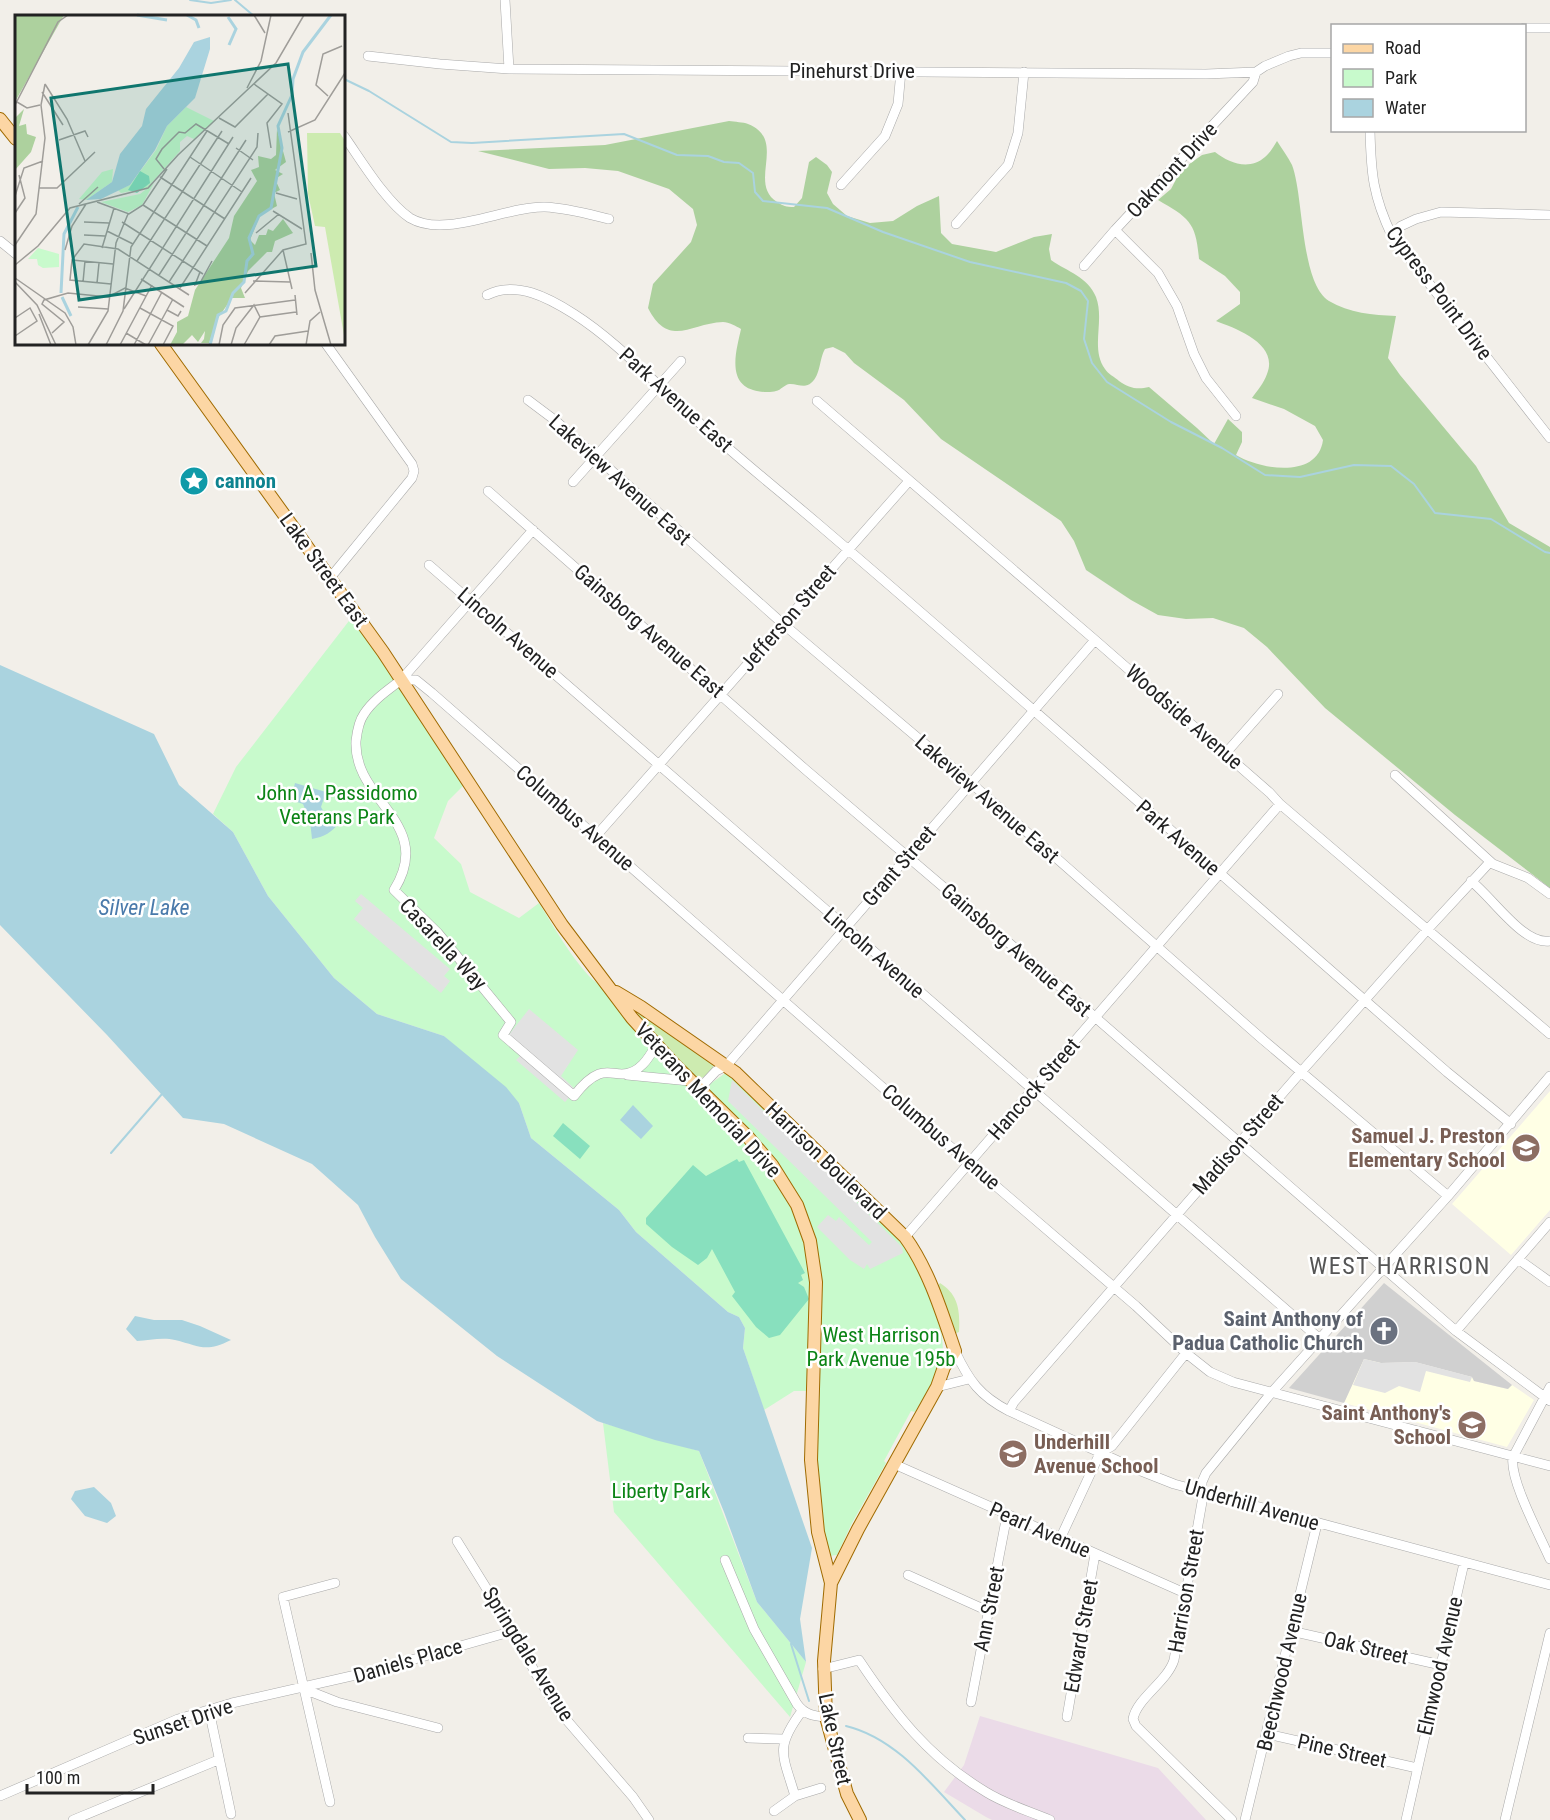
<svg xmlns="http://www.w3.org/2000/svg" width="1550" height="1820" font-family="'Roboto Condensed',sans-serif">
  <style>
    .industrial { fill: #ebdbe8 }
    .education { fill: #ffffe5 }
    .religious { fill: #d0d0d0 }
    .grass { fill: #cdebb0 }
    .forest { fill: #add19e }
    .park { fill: #c8facc }
    .pitch { fill: #88e0be }
    .parking { fill: #e2e2e2 }
    .water { fill: #aad3df }
    .lines { fill: none; stroke-linecap: round; stroke-linejoin: round }
    .stream { stroke: #aad3df; stroke-width: 2 }
    .minor-casing { stroke: #a9a9a9; stroke-width: 10 }
    .major-casing { stroke: #a06b00; stroke-width: 14 }
    .minor { stroke: #fff; stroke-width: 9 }
    .major { stroke: #fcd6a4; stroke-width: 12 }
    .labels { text-anchor: middle; stroke-width: 5; stroke-linejoin: round; paint-order: stroke }
    .street-label { font-size: 21px; fill: #222; stroke: #fff }
    .culture-label { font-size: 21px; font-weight: bold; fill: #0d838f; stroke: #fff; text-anchor: start }
    .park-label { font-size: 21px; fill: #0c8416; stroke: #fff }
    .education-label { font-size: 21px; font-weight: bold; fill: #785e54; stroke: #fff; text-anchor: end }
    .worship-label { font-size: 21px; font-weight: bold; fill: #5b616d; stroke: #fff; text-anchor: end }
    .water-label { font-size: 22px; font-style: italic; fill: #4a7aab; stroke: #fff }
    .quarter-label { font-size: 24px; letter-spacing: 1.5px; fill: #555; stroke: #fff }
    .inset-river { fill: none; stroke: #aad3df; stroke-width: 3 }
    .inset-road { fill: none; stroke: #9f9d99; stroke-width: 1.5 }
    .view { fill: #0f766e; fill-opacity: 0.15; stroke: #0f766e; stroke-width: 3 }
    .inset-edge { fill: none; stroke: #222; stroke-width: 3 }
  </style>
  <rect width="100%" height="100%" fill="#f2efe9"/>
  <path class="industrial" d="M980 1716 1158 1768 1206 1820H992L986 1817 944 1792 964 1765Z"/>
  <path class="education" d="M1550 1091V1210L1511 1255 1452 1204Z
    M1364 1359 1472 1377 1474 1381 1507 1389 1512 1385 1534 1400 1507 1447 1344 1403Z"/>
  <path class="religious" d="M1384 1283 1512 1385 1508 1389 1474 1381 1472 1377 1415 1362 1381 1363 1364 1359 1344 1403 1289 1388Z"/>
  <path class="grass" d="M636 1011 713 1064V1068C707 1075 702 1081 693 1077L635 1013Z
    M940 1283C959 1295 960 1311 959 1332L954 1334 937 1287Z"/>
  <path class="forest" d="M729 121C735 122 743 122 748 124 788 140 747 183 777 202 783 206 786 207 794 207L802 198 809 162 816 157 827 165 832 172 827 193 833 204 847 216 870 223 893 221 917 206 939 196 941 233 952 244 996 252 1034 237 1052 234 1049 249 1051 260C1068 272 1088 277 1096 297 1105 321 1090 348 1105 369 1108 374 1115 377 1119 381 1129 388 1137 390 1149 387L1197 428 1214 444 1228 419 1242 432V442L1236 455C1261 470 1318 479 1323 440L1315 426 1284 409 1252 398C1257 391 1264 383 1267 374 1279 344 1237 329 1216 321L1240 304V292L1225 276 1199 259C1196 222 1189 218 1158 200L1171 189 1181 170 1202 155 1215 152C1229 163 1249 171 1265 157 1270 153 1274 146 1277 141 1282 149 1288 157 1292 165 1304 196 1300 283 1329 301 1349 313 1373 315 1396 316L1388 358 1400 375 1476 466 1509 523 1550 547V888L1455 815 1325 708 1267 647 1244 628 1213 618 1186 619 1158 615 1131 600 1086 570 1074 541 1061 521 941 439 904 400 854 363 845 353 833 347 825 349C819 359 821 375 811 383 805 389 796 383 789 384 784 385 781 390 776 391 770 393 760 392 753 390 726 382 737 348 741 329 736 326 729 322 723 322 691 323 669 349 648 308L653 284 691 242 697 225 693 209 669 189 618 171 585 168 549 169 478 151 605 145Z"/>
  <path class="park" d="M352 617 464 785 448 801 434 838 461 864 470 892 519 918 539 903C554 927 569 954 588 975 592 980 597 982 601 987 614 1000 622 1017 634 1030 691 1092 779 1155 803 1237 818 1285 809 1341 807 1391H794L764 1410 743 1348 745 1328 739 1317 728 1312 636 1232 619 1210 531 1138 519 1103 444 1036 377 1014 334 978 268 896 233 832 213 814 236 767Z
    M724 1074H728L807 1148 810 1157 848 1194 854 1195 905 1245 912 1256C924 1285 950 1331 941 1363 936 1380 924 1397 915 1412L911 1411 884 1461 886 1463 852 1523 837 1555 829 1556 823 1538 816 1467 821 1304 804 1210 791 1184 773 1160 710 1092V1084Z
    M603 1423 699 1451 757 1602 806 1662 790 1717 614 1512Z"/>
  <path class="pitch" d="M563 1123 590 1146 580 1159 553 1136Z
    M737 1159 739 1162 744 1160 805 1273 801 1275 803 1280 798 1283 804 1287 809 1299 780 1335 769 1338 756 1327 732 1296 735 1292 712 1249 707 1258 698 1265 672 1247 646 1224V1218L693 1165 706 1176Z"/>
  <path class="parking" d="M361 894 450 969 444 976 450 981 441 993 354 919 363 908 355 901Z
    M529 1009 578 1050 561 1076 576 1090 565 1102 516 1060 521 1055 504 1041Z
    M732 1080 902 1247 903 1253 870 1269 867 1264 864 1269 850 1260 817 1227 828 1215 836 1221 839 1217 869 1245 872 1242 728 1101Z
    M1364 1359 1381 1363 1415 1362 1472 1377 1470 1382 1426 1371 1420 1392 1399 1386 1385 1393 1353 1385Z"/>
  <path class="water" d="M0 665 154 734 179 785 233 832 268 896 334 978 377 1014 444 1036 506 1087 519 1103 531 1138 619 1210 636 1232 728 1312 739 1317 745 1328 743 1348 812 1548 800 1619 806 1662 757 1602 724 1512 699 1451 655 1440 597 1421 497 1356 401 1279 375 1237 358 1205 312 1164 224 1124 183 1118 107 1035 0 925Z
    M295 783 326 792 321 807 325 814 339 823C332 832 324 837 312 839L310 821 303 804 291 800Z
    M633 1105 653 1126 641 1139 620 1120Z
    M135 1316 154 1320H182L200 1326 231 1340C205 1353 200 1346 175 1340 164 1337 149 1340 137 1341L126 1329Z
    M94 1487 111 1503 116 1516 107 1523 85 1516 71 1499 75 1491Z"/>
  <g class="lines">
    <path class="stream" d="M190 0 211 3 231 0
      M235 0 254 16
      M344 79 369 91 451 142 472 143 624 134 677 155 708 156 724 162 739 163 753 173 755 192 763 201 827 208 883 232 970 262 1066 283 1081 291 1088 301 1084 339 1092 363 1107 382 1171 422 1222 448 1265 475 1300 477 1354 465 1391 466 1414 484 1435 513 1491 519 1545 552 1550 553
      M111 1153 162 1094
      M791 1644 809 1701
      M846 1726C896 1738 931 1784 965 1820"/>
    <g class="minor-casing">
      <path id="minor" d="M505 0 509 69
        M1524 28H1550
        M368 56 440 64 509 69 1206 74 1256 72 1265 66 1289 56 1301 53H1332
        M1370 130C1371 174 1373 196 1392 236L1550 438
        M344 136C361 160 386 202 410 218 445 239 506 206 545 207 567 208 588 214 609 219
        M841 185 885 136 898 104 901 71
        M956 224 1008 165 1018 133 1024 72
        M1115 230 1158 273 1177 306 1194 354 1206 378 1236 416
        M1392 236 1401 226 1416 219 1441 212 1550 215
        M0 241 16 254
        M1084 266 1115 230 1253 82 1256 72
        M487 295C516 280 549 298 574 314 618 342 654 383 693 417 733 454 776 488 817 523 1029 704 1237 889 1447 1072L1511 1124
        M326 344 412 464 414 471 412 478 330 578
        M528 400 556 421 782 623 971 783 1261 1038 1448 1196
        M817 401 1095 640 1270 793 1280 804 1550 1034
        M573 482 681 361
        M488 491 806 770 1042 971 1456 1331 1550 1401
        M533 530 401 680C388 690 373 700 364 714 359 721 357 732 356 741 353 801 436 823 394 890L438 933 511 1022 503 1035 574 1096C580 1088 589 1078 599 1074 607 1071 614 1074 622 1074 639 1074 649 1058 656 1045
        M429 565 1321 1340
        M401 680H416L432 693 969 1163 1136 1306 1186 1353 1210 1372 1233 1382 1550 1466
        M1225 754 1278 694
        M1395 775 1493 864 1528 878 1550 894
        M596 836 909 481
        M1471 881C1493 898 1523 945 1550 941
        M627 1075 690 1081
        M700 1088 716 1071 726 1066 1095 640
        M905 1237 1280 804
        M1518 1259 1550 1282
        M1456 1331 1550 1222
        M955 1351C969 1381 980 1396 1009 1411L1136 1469 1174 1484 1550 1585
        M937 1387 969 1379
        M1550 1387 1513 1457C1509 1479 1540 1536 1550 1559
        M1009 1411 1014 1402 1301 1072 1427 930 1490 862
        M894 1464 1187 1594
        M1060 1539 1100 1453 1112 1446 1186 1353
        M457 1541 513 1631 536 1674 558 1710 633 1797 649 1820
        M725 1560 754 1629 797 1704C805 1715 814 1716 826 1717
        M908 1575 988 1611
        M1291 1631 1441 1665
        M823 1669 859 1660C895 1714 929 1758 986 1792 1005 1804 1029 1811 1050 1820
        M304 1689 337 1702 438 1728
        M971 1702 1007 1515
        M209 1710 231 1814
        M1067 1717 1095 1554
        M1267 1734 1417 1768
        M748 1738 784 1739
        M0 1796 178 1719 232 1703 369 1672 513 1631
        M795 1796C783 1755 774 1748 802 1711
        M330 1802 283 1597 335 1583
        M774 1811 795 1796 821 1788
        M73 1820 218 1760
        M1232 1820 1136 1726 1133 1719C1137 1698 1167 1682 1174 1660L1202 1502V1482L1206 1473 1272 1392 1448 1196 1550 1076
        M1245 1820 1317 1524
        M1406 1820 1464 1563
        M1505 1820 1550 1633"/>
    </g>
    <g class="major-casing">
      <path id="major" d="M0 119 16 139
        M161 344 383 652 562 925 632 1018 675 1065 748 1137 772 1165 797 1205 810 1241 816 1282 811 1460 818 1532 831 1583 824 1661 826 1717 847 1794 860 1820
        M616 992 641 1007 736 1073 905 1237C929 1270 942 1313 955 1351L944 1367 937 1387 858 1529 831 1583"/>
    </g>
    <use href="#minor" class="minor"/>
    <use href="#major" class="major"/>
  </g>
  <defs>
    <g id="sight-disc" transform="scale(1.5)"><circle r="9.5" fill="#0f9aa8" stroke="#fff"/><path d="M0-6L1.8-2.2L6-1.7L2.9 1.2L3.7 5.4L0 3.3L-3.7 5.4L-2.9 1.2L-6-1.7L-1.8-2.2Z" fill="#fff"/></g>
    <g id="school-disc" transform="scale(1.5)"><circle r="9.5" fill="#8d6e63" stroke="#fff"/><path d="M0-5L7-2L0 1L-7-2ZM-4 1L0 2.5L4 1V4Q0 6-4 4Z" fill="#fff"/></g>
    <g id="church-disc" transform="scale(1.5)"><circle r="9.5" fill="#6b7280" stroke="#fff"/><path d="M-1.2-6h2.4v3.5h3.3v2.4h-3.3V6h-2.4V-.1h-3.3v-2.4h3.3Z" fill="#fff"/></g>
  </defs>
  <g fill-rule="evenodd">
    <use href="#sight-disc" x="194" y="481"/>
    <use href="#school-disc" x="1526" y="1148"/>
    <use href="#church-disc" x="1384" y="1331"/>
    <use href="#school-disc" x="1472" y="1425"/>
    <use href="#school-disc" x="1013" y="1454"/>
  </g>
  <g class="labels">
    <g class="street-label">
      <text x="852" y="78">Pinehurst Drive</text>
      <text transform="translate(1172 170) rotate(-47)" y="7">Oakmont Drive</text>
      <text transform="translate(1439 293) rotate(53)" y="7">Cypress Point Drive</text>
      <text transform="translate(676 400) rotate(42)" y="7">Park Avenue East</text>
      <text transform="translate(620 480) rotate(42)" y="7">Lakeview Avenue East</text>
      <text transform="translate(324 570) rotate(54)" y="7">Lake Street East</text>
      <text transform="translate(788 618) rotate(-49)" y="7">Jefferson Street</text>
      <text transform="translate(649 631) rotate(41)" y="7">Gainsborg Avenue East</text>
      <text transform="translate(508 633) rotate(41)" y="7">Lincoln Avenue</text>
      <text transform="translate(1184 717) rotate(41)" y="7">Woodside Avenue</text>
      <text transform="translate(987 799) rotate(41)" y="7">Lakeview Avenue East</text>
      <text transform="translate(575 818) rotate(41)" y="7">Columbus Avenue</text>
      <text transform="translate(1178 838) rotate(41)" y="7">Park Avenue</text>
      <text transform="translate(899 866) rotate(-49)" y="7">Grant Street</text>
      <text transform="translate(443 944) rotate(47)" y="7">Casarella Way</text>
      <text transform="translate(1016 950) rotate(41)" y="7">Gainsborg Avenue East</text>
      <text transform="translate(874 953) rotate(41)" y="7">Lincoln Avenue</text>
      <text transform="translate(1034 1089) rotate(-49)" y="7">Hancock Street</text>
      <text transform="translate(708 1100) rotate(47)" y="7">Veterans Memorial Drive</text>
      <text transform="translate(941 1137) rotate(41)" y="7">Columbus Avenue</text>
      <text transform="translate(1238 1144) rotate(-49)" y="7">Madison Street</text>
      <text transform="translate(826 1161) rotate(44)" y="7">Harrison Boulevard</text>
      <text transform="translate(1252 1505) rotate(16)" y="7">Underhill Avenue</text>
      <text transform="translate(1040 1530) rotate(24)" y="7">Pearl Avenue</text>
      <text transform="translate(1186 1591) rotate(-80)" y="7">Harrison Street</text>
      <text transform="translate(989 1609) rotate(-79)" y="7">Ann Street</text>
      <text transform="translate(1081 1636) rotate(-80)" y="7">Edward Street</text>
      <text transform="translate(1366 1648) rotate(13)" y="7">Oak Street</text>
      <text transform="translate(528 1654) rotate(58)" y="7">Springdale Avenue</text>
      <text transform="translate(408 1661) rotate(-16)" y="7">Daniels Place</text>
      <text transform="translate(1440 1666) rotate(-77)" y="7">Elmwood Avenue</text>
      <text transform="translate(1282 1672) rotate(-77)" y="7">Beechwood Avenue</text>
      <text transform="translate(183 1722) rotate(-19)" y="7">Sunset Drive</text>
      <text transform="translate(835 1739) rotate(78)" y="7">Lake Street</text>
      <text transform="translate(1342 1751) rotate(13)" y="7">Pine Street</text>
    </g>
    <g class="culture-label">
      <text x="215" y="488">cannon</text>
    </g>
    <g class="park-label">
      <text x="337" y="800">John A. Passidomo<tspan x="337" dy="24">Veterans Park</tspan></text>
      <text x="881" y="1342">West Harrison<tspan x="881" dy="24">Park Avenue 195b</tspan></text>
      <text x="661" y="1498">Liberty Park</text>
    </g>
    <g class="education-label">
      <text x="1505" y="1143">Samuel J. Preston<tspan x="1505" dy="24">Elementary School</tspan></text>
      <text x="1451" y="1420">Saint Anthony's<tspan x="1451" dy="24">School</tspan></text>
      <text x="1034" y="1449" text-anchor="start">Underhill<tspan x="1034" dy="24">Avenue School</tspan></text>
    </g>
    <g class="worship-label">
      <text x="1363" y="1326">Saint Anthony of<tspan x="1363" dy="24">Padua Catholic Church</tspan></text>
    </g>
    <g class="water-label">
      <text x="144" y="915">Silver Lake</text>
    </g>
    <g class="quarter-label">
      <text x="1400" y="1274">WEST HARRISON</text>
    </g>
  </g>
  <g transform="translate(15 15)">
    <rect width="330" height="330" fill="#f2efe9"/>
    <path d="M292 118H325L330 126V326L310 212 300 211 293 179Z" fill="#cdebb0"/>
    <path d="M0 0H49L1 85H0ZM9 94 4 111 11 109 12 119 21 122 16 137 0 155V103ZM262 114 271 147 260 155 268 159 260 164 265 175 259 178 262 191 245 200 235 225 240 230 244 220H251L253 214 258 216 268 204 278 218 260 226 257 237H252L233 256 226 273 230 283H217L203 303 194 328H186L189 324 190 316 183 327 177 320 167 330H155L162 317V307L173 301 180 275 214 223 219 201 242 166 236 155 244 152 243 141 256 144 261 140Z" fill="#add19e"/>
    <path d="M171 92 199 106 179 124 172 121 165 127V136L132 173 106 178 103 175 115 170 141 135 152 111ZM98 154 97 167 71 185 64 184 87 157ZM139 168 127 190 113 197 86 187 125 179ZM23 233 44 239V252L28 253 23 250 22 244H13Z" fill="#c8facc"/>
    <path d="M125 156 134 161 135 168 122 178 113 175Z" fill="#88e0be"/>
    <path d="M195 22V34L180 83 152 111 140 135 115 170 86 184 71 185 97 167 105 139 127 111 131 94 164 53 179 27Z" fill="#aad3df"/>
    <path class="inset-river" d="M122 0 152 5M172 0 181 5 184 13M213 2 221 14 214 30M46 278 49 219 63 192M47 282 56 301M195 330 203 300 211 296 218 278 229 267 232 246 238 239 234 223 244 201 256 193 267 133 263 111 277 80 278 64 288 37 316 0"/>
    <path class="inset-road" d="M239 0 250 18M30 69 52 104 70 146M239 69 267 89 252 108 256 133M232 73 246 46 256 0M27 77 48 110M313 81 301 70 308 39 327 31M2 87 12 93 25 90M0 90 43 7 53 0M204 103 220 112 253 79M273 117 300 105 330 58M44 125 70 116 73 122M221 133 238 145M175 142 227 177M149 154 141 144 147 134 164 117 170 118 181 109 214 129M145 162 210 204M24 173H42L80 137M261 178 282 184M0 181 9 153 28 146M82 187 114 199 128 190 152 154M64 189 83 172M128 190 192 231M258 196 287 214M0 198 10 183 4 160M69 207 94 208M107 207 188 259M92 216 118 229M241 218 264 199M69 220 90 221M0 230 21 199 30 123 26 90 30 69M87 233 99 193M50 235 57 211 71 189M268 235 277 274M296 238 300 275 316 330M57 245 98 249M122 246 207 116M0 250 23 231 55 193 133 173 163 140 261 48 289 0M185 257 180 270 185 268 197 246M144 260 231 125M0 263 50 298 58 312 61 330M126 264 169 292M238 266 275 267M0 267 22 290 41 330M68 267 70 246M154 267 242 132 243 118M82 268 84 248M96 269 55 265 57 245 69 229 103 234 174 280M165 273 236 163M230 278 268 235 291 229 273 98M280 280 282 300M63 292 93 294M125 293 158 311 148 330M109 294 218 122M152 295 163 301 166 296M24 299 36 330M0 303 15 293 22 306 0 321M37 318 49 307 27 289 29 285 53 278 93 282 110 273 131 281M111 318 131 330M73 330 93 296 101 228 113 199M91 330 108 296 116 232 192 116M105 330 137 270M119 330 147 277M133 330 158 284M204 330 208 310 220 293 280 285M216 330 221 313 239 290 245 302M229 330 245 302 281 297M254 330 260 321 293 316M291 330 295 306 305 297"/>
    <path class="view" d="M273 49 301 251 64 285 36 83Z"/>
    <rect width="330" height="330" class="inset-edge"/>
  </g>
  <rect x="1331" y="24" width="195" height="108" fill="#ffffff" stroke="#a7a7a7" stroke-width="1.5"/>
  <rect x="1343" y="44" width="30" height="9" fill="#fcd6a4" stroke="#a7a7a7" stroke-width="1.5"/>
  <text x="1385" y="54" font-size="18" fill="#222222">Road</text>
  <rect x="1343" y="69" width="30" height="18" fill="#c8facc" stroke="#a7a7a7" stroke-width="1.5"/>
  <text x="1385" y="84" font-size="18" fill="#222222">Park</text>
  <rect x="1343" y="99" width="30" height="18" fill="#aad3df" stroke="#a7a7a7" stroke-width="1.5"/>
  <text x="1385" y="114" font-size="18" fill="#222222">Water</text>
  <path d="M27 1784v9h126v-9" fill="none" stroke="#222222" stroke-width="3"/>
  <text x="36" y="1784" font-size="18" fill="#222222" stroke="#ffffff" stroke-width="4.5" paint-order="stroke">100 m</text>
</svg>
